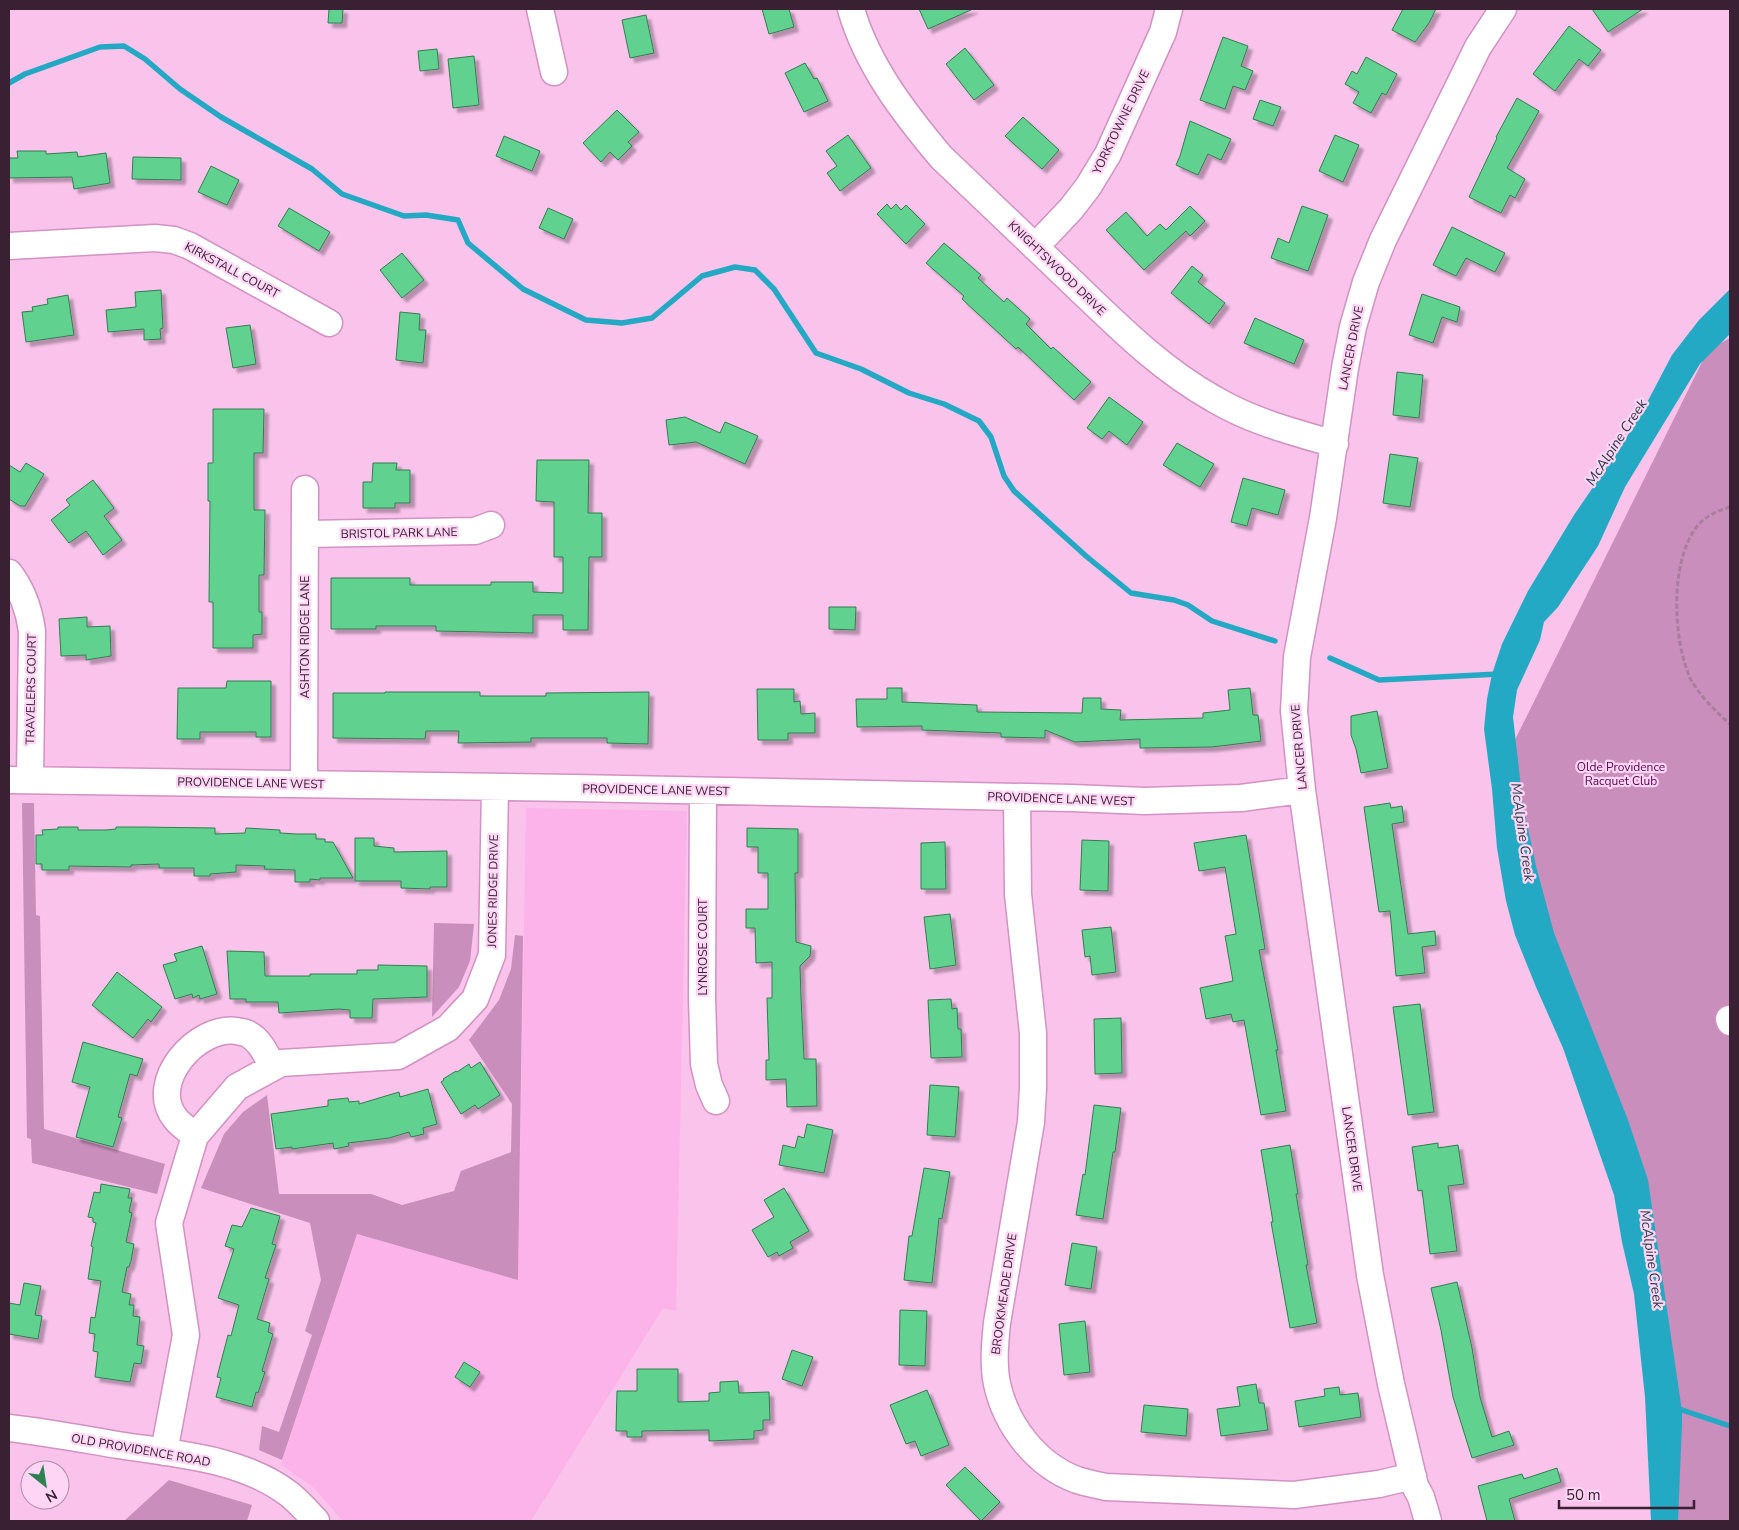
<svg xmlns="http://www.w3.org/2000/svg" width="1739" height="1530" font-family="'Nunito Sans',sans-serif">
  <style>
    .built { fill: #fcb3ea }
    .green { fill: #c98ebb }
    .water { fill: #24a9c4 }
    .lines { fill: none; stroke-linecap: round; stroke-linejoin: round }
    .stream { stroke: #24a9c4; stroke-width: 5.5 }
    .building { fill: #60d18f; stroke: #337d52; filter: url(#shadow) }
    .minor-casing { stroke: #d292c3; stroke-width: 29 }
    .path { stroke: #a87e9d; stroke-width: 3; stroke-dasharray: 5 2.5; stroke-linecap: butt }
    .minor { stroke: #fff; stroke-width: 26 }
    .labels { text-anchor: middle; stroke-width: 4.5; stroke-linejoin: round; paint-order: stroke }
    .street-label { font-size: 12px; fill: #392033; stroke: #fed5f4 }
    .park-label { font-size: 12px; fill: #58034c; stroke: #fed5f4 }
    .water-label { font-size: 14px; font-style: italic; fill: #1f3940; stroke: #fed5f4 }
  </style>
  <defs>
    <filter id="shadow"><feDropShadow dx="4.5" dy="4.5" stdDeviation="1" flood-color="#0004"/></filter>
  </defs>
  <rect width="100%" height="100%" fill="#f9c3eb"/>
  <path class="built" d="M526 808 687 811 676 1311 663 1308 531 1521H343L313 1487 281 1465 357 1234 518 1280Z"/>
  <path class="green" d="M1730 338V1521H1659L1627 1175 1584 1071 1505 760 1708 350Z
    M22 803H34L36 915 40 916 44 1129 165 1164 157 1194 32 1163 31 1139 27 1138Z
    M434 923 474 924 470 961 459 987 432 1017Z
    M515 935 523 936 518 1280 357 1234 282 1460 259 1450 262 1426 279 1432 312 1335 305 1331 321 1280 310 1223 201 1188 224 1134 243 1112 267 1095 279 1194H371L402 1205 454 1191 461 1171 511 1152 512 1104 469 1040 499 1000 511 969Z
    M169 1480 252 1505 247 1521H124Z"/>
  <path class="water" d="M1730 289V334L1700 364 1625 487 1598 546 1558 607 1544 622 1540 640 1517 690 1513 717 1523 805 1536 866 1554 933 1628 1120 1648 1180 1682 1411V1424L1678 1521H1651L1645 1397 1634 1294 1622 1242 1614 1195 1563 1048 1536 987 1515 935 1506 901 1497 848 1492 789 1484 729 1487 699 1492 674 1502 644 1528 591 1574 515 1620 448 1642 412 1672 355 1699 320Z"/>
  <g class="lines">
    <path class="stream" d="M9 83 25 74 100 47 124 46 145 59 180 89 221 117 312 169 342 194 404 216 426 215 458 220 468 243 523 289 586 320 622 323 652 318 702 276 735 267 755 270 774 289 816 353 861 369 909 393 944 404 979 421 991 437 1004 476 1014 491 1086 556 1131 593 1174 600 1188 605 1212 621 1275 641
      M1330 658 1379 680 1499 674
      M1676 1408 1730 1426"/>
  </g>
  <path class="building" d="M329 9H343L342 23H328Z
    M762 9H789L794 27 769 34Z
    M919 9H973L928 29Z
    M1403 9H1436L1429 23 1415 42 1392 30Z
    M1592 9H1643L1608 32Z
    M646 15 654 53 630 58 622 20Z
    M1569 26 1601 50 1588 66 1579 59 1555 91 1533 74Z
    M1223 37 1248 46 1241 66 1253 71 1245 90 1233 86 1225 109 1200 100Z
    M965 48 994 85 974 100 946 64Z
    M437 49 439 69 420 71 418 51Z
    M474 56 479 105 453 108 448 59Z
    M1366 57 1397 74 1386 95 1382 93 1371 113 1353 103 1359 92 1345 84 1352 71 1357 74Z
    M805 63 814 79 817 78 828 101 804 112 785 73Z
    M1517 98 1539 111 1507 168 1525 179 1515 198 1510 195 1501 213 1469 197 1497 138 1496 137Z
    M1260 100 1281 107 1273 126 1253 119Z
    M617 110 639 132 628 142 632 146 618 160 610 152 601 162 583 143Z
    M1023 117 1059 150 1042 169 1005 136Z
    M1190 121 1231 139 1221 160 1208 154 1198 175 1176 165 1180 156Z
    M848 135 871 168 840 191 827 173 837 166 826 151Z
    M1335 135 1359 145 1343 182 1319 171Z
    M504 136 540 151 532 171 496 156Z
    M17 151H46V154L77 152 78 157 106 153 110 183 74 189 72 177 9 178V158H18Z
    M133 157 181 158V180L132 179Z
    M211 166 239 180 227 205 198 192Z
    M887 204 891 209 896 204 901 210 906 205 925 224 906 244 877 214Z
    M1190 206 1205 221 1190 236 1186 231 1144 270 1106 230 1126 212 1147 236 1160 224 1166 230Z
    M1302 206 1328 215 1308 271 1271 258 1278 238 1289 243Z
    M289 208 330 232 319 251 278 226Z
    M548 208 573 219 564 239 539 228Z
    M1452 227 1505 253 1495 272 1466 258 1456 276 1433 265Z
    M944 243 981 275 978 278 1004 302 1007 298 1030 319 1026 324 1051 349 1053 347 1091 382 1074 400 1018 347 1016 349 962 299 964 296 926 263Z
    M402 253 424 280 402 298 380 270Z
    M1192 266 1203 275 1198 282 1225 303 1209 324 1171 293Z
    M161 290 163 328 160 329 161 339 144 340V329L108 332 106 310 136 307 135 292Z
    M1422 294 1460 307 1457 322 1442 317 1433 343 1409 335Z
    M68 295 74 335 26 342 22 312 33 311 32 307 48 304 47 299Z
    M400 312 420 314 419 330H426L423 363 396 360Z
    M1255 318 1304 340 1294 364 1244 343Z
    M250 325 256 364 233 368 226 328Z
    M1397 372 1423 375 1419 418 1393 415Z
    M1109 397 1143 422 1127 445 1109 431 1102 439 1087 428Z
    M213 409H264L263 453H254V510H265L264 575H259V612H262V634L253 635V648H213V602H209L210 501H208V463H213Z
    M685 417 720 433 725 422 758 436 745 464 696 442 669 445 666 420Z
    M1177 443 1214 464 1200 487 1163 465Z
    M1390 454 1418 458 1410 507 1383 503Z
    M537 460H589L588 513H602V557H589L588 630H563V615H533V633L436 631V626H376V629H331V578H410V585H491V582H533V592L563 593V557H554V502L536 501Z
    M26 463 44 474 25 506H20L9 499V465L20 472Z
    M373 463H397L396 470H410V503H395V508H363V482H372Z
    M1243 478 1285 490 1278 515 1252 508 1247 526 1231 522Z
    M93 480 114 508 104 516 122 540 103 555 86 531 69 543 51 520 70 505 66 500Z
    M829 607H856L855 630 829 629Z
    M87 617V627L110 626 111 656 86 660V655L61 656 59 619Z
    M227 681H271V737H256V732H200V739H177L178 688H226Z
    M887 688H902V702L977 705V712L1082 713 1083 698H1101V709L1121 710 1120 720 1203 718V713L1230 710 1228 690 1250 688 1253 715H1258L1261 741 1212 747 1140 748V739L1075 742 1045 730V738L1001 737V733L922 730V726L857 727 856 699H887Z
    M757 689H794V702L800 701 801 714 815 713V733H788V740H758Z
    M385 692H480V696H546V693L649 692 648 744 607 743V738H531V742L458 743 459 731H426L425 739 333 738V693H385Z
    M1377 711 1388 768 1361 773 1356 749 1351 735V716Z
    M1390 803 1391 808 1402 806 1404 822 1392 824 1408 934 1435 931 1436 945 1422 947 1425 973 1396 976 1390 911 1379 912 1364 807Z
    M58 827H78V830H106L116 829V827H140L215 828V834L245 833 246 828 280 830V833L297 834H316V839H325V842H333L353 878H320V880L310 879V882H295V870L264 869 265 866 236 865V872L210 874V876H194V868H159V864L131 865V867L69 866V870H42V864H36V835H43L42 830 58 829Z
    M747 828 798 829V873H795L796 942 811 946 810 956 800 966 801 998 804 1059H816L817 1106 787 1107 786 1079 766 1080V1060H769L767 998H772V962L756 963 755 928H746V909H768V873H758V847H747Z
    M1246 835 1265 949 1259 950 1278 1050H1276L1286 1111 1261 1115 1244 1020 1233 1022 1231 1014 1206 1019 1200 988 1233 981 1225 936 1236 934 1225 867 1199 871 1194 843Z
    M355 838H374V846L394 848V852L447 851V887H430V889L401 888V881H355Z
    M1082 840 1109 841 1108 891 1080 890Z
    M945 842 946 889H921V843Z
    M950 914 956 965 930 969 924 917Z
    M1111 927 1116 972 1092 975 1090 956 1085 957 1082 930Z
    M202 946 217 994 200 999 199 995 193 998 192 994 175 999 163 965 177 961 174 954Z
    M227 951 264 952 265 976H310V974H357V970H378V965L427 966V997L373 999 372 1018H350V1010L339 1009 279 1013 278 1002H246V999H230Z
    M117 972 162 1007 151 1022 148 1019 133 1038 92 1005Z
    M951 999 952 1009 957 1008 958 1029H961L962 1057 931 1058 928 1000Z
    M1420 1004 1434 1112 1408 1115 1393 1007Z
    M1121 1018 1122 1073 1095 1074 1094 1019Z
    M83 1042 143 1059 137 1076 130 1074 118 1117 122 1118 113 1147 76 1137 90 1087 72 1082Z
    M480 1062 500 1095 478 1109 475 1105 461 1114 441 1082 444 1080 443 1079 456 1071 457 1072 469 1064 471 1068Z
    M930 1085 959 1087 955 1137 927 1135Z
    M428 1089 437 1124 423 1128 424 1134 411 1137 409 1132 389 1138 348 1143 349 1146 334 1149 333 1143 292 1149V1147L276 1149 271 1114 328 1106V1100L348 1098 349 1102 359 1101V1104L399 1092 400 1097Z
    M1094 1105 1121 1108 1115 1152H1113L1103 1219 1076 1215 1083 1174 1085 1175Z
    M807 1124 833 1130 824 1173 779 1165 783 1145 795 1148 798 1136 804 1138Z
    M1438 1143V1148L1458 1145 1464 1184 1448 1186 1457 1251 1430 1254 1422 1190 1418 1191 1412 1147Z
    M1290 1145 1298 1194H1296L1308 1265H1306L1317 1323 1290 1328 1271 1222H1273L1261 1150Z
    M924 1168 950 1172 942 1219 939 1218 932 1283 904 1280 909 1236H912Z
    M101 1184 130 1189 128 1198H132L129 1212 132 1213 126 1242 134 1244 131 1261 129 1267H127L122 1292 131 1294 129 1305H134L133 1316 140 1317 137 1345 144 1346 141 1364 134 1363 130 1382 95 1377 98 1352 93 1351 95 1334 89 1333 91 1317 95 1318 101 1281 88 1279 93 1247 91 1246 96 1223 93 1222V1218L88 1217 94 1192 100 1193Z
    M784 1188 809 1231 790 1242 793 1248 779 1256 777 1252 768 1257 752 1230 774 1217 764 1200Z
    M251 1208 280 1216 272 1244 276 1245 265 1278 269 1279 257 1319 270 1323 268 1332 273 1334 262 1371 265 1372 258 1393 256 1392 252 1407 216 1397 221 1378 217 1377 228 1335 231 1336 239 1305 218 1298 234 1249 225 1246 232 1225 242 1227Z
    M1072 1243 1097 1247 1091 1289 1065 1285Z
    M1457 1282 1472 1348 1480 1397 1492 1437 1509 1431 1514 1445 1472 1458 1453 1397 1441 1330 1431 1288Z
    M24 1283 41 1286 35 1315 42 1316 38 1339 9 1334V1303L20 1305Z
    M900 1310 927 1311 925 1366 899 1365Z
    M1085 1321 1090 1372 1064 1375 1059 1324Z
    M792 1350 813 1357 802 1386 782 1379Z
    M464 1362 480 1372 470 1387 455 1377Z
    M637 1369H678V1402L709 1401V1393L720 1392V1382L738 1381 739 1393 769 1392 770 1420H763V1430L754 1431V1439L709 1441V1430L642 1431V1437H627V1431H616L617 1391H637Z
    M1256 1384 1259 1403H1264L1268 1430 1221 1436 1217 1409 1240 1406 1237 1387Z
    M1339 1387 1340 1395 1358 1393 1361 1417 1299 1427 1295 1401 1325 1396 1324 1389Z
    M927 1390 949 1445 921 1456 915 1441 906 1444 890 1405Z
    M1144 1405 1188 1409 1186 1436 1141 1432Z
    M965 1467 1000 1502 981 1521 946 1485Z
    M1557 1468 1561 1482 1509 1499 1515 1521H1487L1478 1486 1522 1474 1524 1479Z"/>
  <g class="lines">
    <g class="minor-casing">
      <path id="minor" d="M540 9 554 72
        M851 9C867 65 904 113 941 157 985 199 1029 241 1073 283 1118 326 1159 368 1214 399 1251 421 1293 432 1335 444
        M9 246 155 238 174 240 190 246 329 323
        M1035 247 1071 209 1088 187 1108 154 1163 32 1169 9
        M306 534 475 531 491 525
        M9 573C23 591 29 609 32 631L30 780
        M9 780 574 788 1072 798 1145 801 1241 798 1302 790
        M304 784 305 489
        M703 791 702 998 704 1064 709 1085 716 1101
        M1017 797 1018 894 1033 1033V1088L1031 1122 997 1323C995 1343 993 1364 997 1384 1006 1425 1036 1465 1077 1480 1086 1483 1097 1485 1106 1487L1294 1495 1379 1484 1413 1476
        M1729 1019 1730 1022
        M195 1136C189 1130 180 1125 175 1118 147 1082 197 1025 237 1031 240 1032 245 1032 248 1034 261 1041 266 1055 273 1067
        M9 1428C45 1432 82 1439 118 1445 175 1454 242 1458 289 1494 299 1502 308 1512 316 1521
        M164 1452 186 1335 169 1223 195 1136 237 1087 281 1063 398 1056 448 1028 475 999 492 955 495 787
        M1428 1521 1421 1497 1415 1486 1391 1384 1370 1275 1302 790 1294 711 1297 657 1323 518 1345 368 1353 327 1366 282 1383 240 1478 47 1503 9"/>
    </g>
    <path class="path" d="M1730 507C1717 511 1703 517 1695 529 1670 565 1673 639 1690 678 1699 695 1716 712 1730 724"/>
    <use href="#minor" class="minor"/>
  </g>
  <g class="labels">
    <g class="street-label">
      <text transform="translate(1121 122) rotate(-64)" y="4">YORKTOWNE DRIVE</text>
      <text transform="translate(1057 268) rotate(44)" y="4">KNIGHTSWOOD DRIVE</text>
      <text transform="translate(232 270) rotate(28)" y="4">KIRKSTALL COURT</text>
      <text transform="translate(1351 348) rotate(-79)" y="4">LANCER DRIVE</text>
      <text transform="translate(399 533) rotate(-1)" y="4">BRISTOL PARK LANE</text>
      <text transform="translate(305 637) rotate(-90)" y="4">ASHTON RIDGE LANE</text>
      <text transform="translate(31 689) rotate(-89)" y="4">TRAVELERS COURT</text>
      <text transform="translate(1299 747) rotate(-95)" y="4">LANCER DRIVE</text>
      <text transform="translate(251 783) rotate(1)" y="4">PROVIDENCE LANE WEST</text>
      <text transform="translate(656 790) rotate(1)" y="4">PROVIDENCE LANE WEST</text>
      <text transform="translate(1061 799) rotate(2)" y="4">PROVIDENCE LANE WEST</text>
      <text transform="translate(493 891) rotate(-89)" y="4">JONES RIDGE DRIVE</text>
      <text transform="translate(703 947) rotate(-90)" y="4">LYNROSE COURT</text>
      <text transform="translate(1352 1149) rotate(82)" y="4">LANCER DRIVE</text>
      <text transform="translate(1004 1294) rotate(-82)" y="4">BROOKMEADE DRIVE</text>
      <text transform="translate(141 1450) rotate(10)" y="4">OLD PROVIDENCE ROAD</text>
    </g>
    <g class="park-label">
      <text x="1621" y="771">Olde Providence<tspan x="1621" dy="14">Racquet Club</tspan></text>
    </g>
    <g class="water-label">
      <text transform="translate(1616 442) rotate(-57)" y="5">McAlpine Creek</text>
      <text transform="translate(1523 832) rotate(82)" y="5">McAlpine Creek</text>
      <text transform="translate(1652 1259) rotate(82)" y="5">McAlpine Creek</text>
    </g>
  </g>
  <rect width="1739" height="1530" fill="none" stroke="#392033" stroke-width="20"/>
  <g transform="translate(45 1485) rotate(150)"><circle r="24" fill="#fed5f4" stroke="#af8da7"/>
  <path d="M0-4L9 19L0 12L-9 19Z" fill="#2e8152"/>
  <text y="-8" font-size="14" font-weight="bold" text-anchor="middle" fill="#392033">N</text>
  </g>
  <path d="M1559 1500v8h135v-8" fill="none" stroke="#392033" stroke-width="2.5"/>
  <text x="1566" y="1500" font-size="15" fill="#392033" stroke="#fed5f4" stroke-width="4" paint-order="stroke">50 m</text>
</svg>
